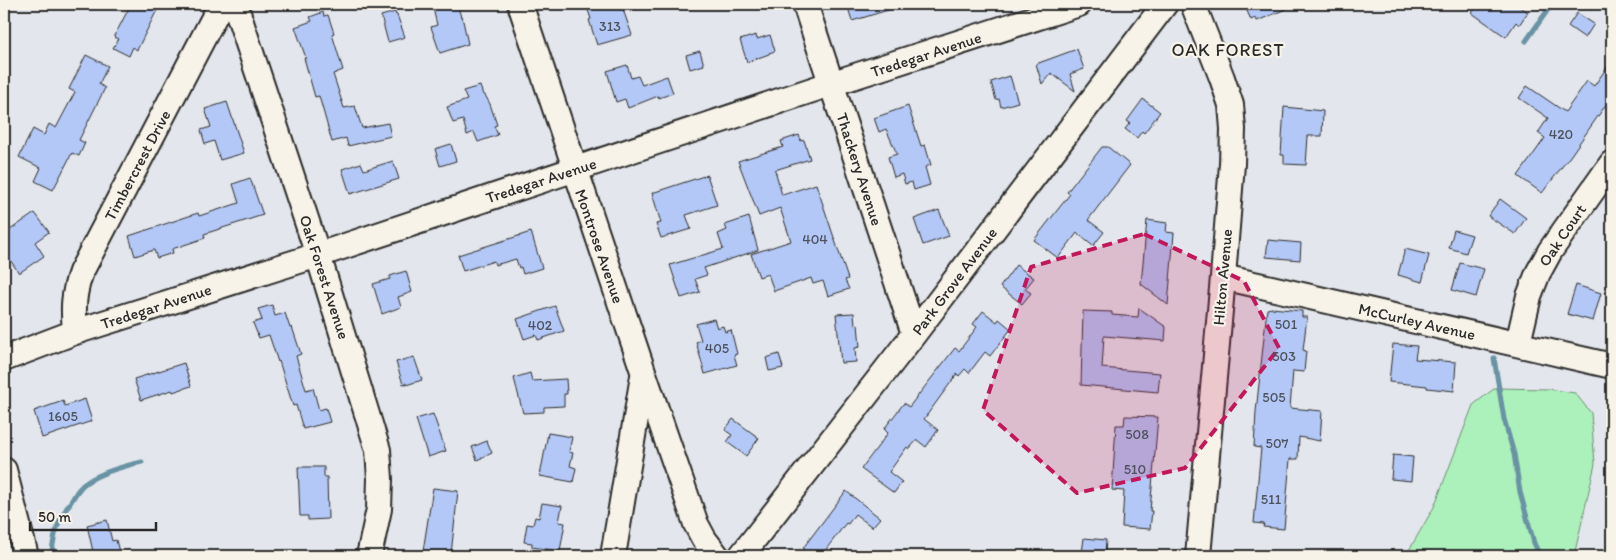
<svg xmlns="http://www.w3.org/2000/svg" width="1616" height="560" font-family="Itim,sans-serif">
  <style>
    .green { fill: #acf0bb; stroke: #6c8e73 }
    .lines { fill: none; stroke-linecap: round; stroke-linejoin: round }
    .stream { stroke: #6993a4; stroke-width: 5 }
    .building { fill: #b3c8f7; stroke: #2b2b2b }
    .minor-casing { stroke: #2b2b2b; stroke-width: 28 }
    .minor { stroke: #f7f3e8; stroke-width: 24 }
    .marked { fill: #c2185b; fill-opacity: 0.2; stroke: #c2185b; stroke-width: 4; stroke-dasharray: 10 6; stroke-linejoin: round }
    .labels { text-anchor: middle; stroke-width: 4.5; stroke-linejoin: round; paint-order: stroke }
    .number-label { font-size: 14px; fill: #4d525e }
    .street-label { font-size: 16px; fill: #2b2b2b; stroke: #f7f3e8 }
    .neighbourhood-label { font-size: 18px; letter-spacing: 1px; fill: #2b2b2b; stroke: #f7f3e8 }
  </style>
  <rect width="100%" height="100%" fill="#e3e6ec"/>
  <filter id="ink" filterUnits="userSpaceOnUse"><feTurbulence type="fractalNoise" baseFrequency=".02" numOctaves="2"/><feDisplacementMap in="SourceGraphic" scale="10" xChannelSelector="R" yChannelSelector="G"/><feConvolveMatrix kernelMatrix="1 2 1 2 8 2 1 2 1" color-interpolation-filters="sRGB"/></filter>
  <g filter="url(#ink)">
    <path class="green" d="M1495 388 1548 389 1575 393 1591 413 1595 464 1574 556H1408V552L1434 507 1473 405Z"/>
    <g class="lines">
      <path class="stream" d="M1526 41 1552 4
        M1494 358 1504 419 1514 454 1520 492 1534 543 1540 556
        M52 550C56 526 59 519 72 500 76 493 80 486 87 482 102 472 124 466 142 462"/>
    </g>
    <path class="building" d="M131 4H150L158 8 137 50 133 47 129 56 113 48 118 39 114 37Z
      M432 4H457L461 17 462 16 468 44 440 53 431 27 437 25Z
      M586 4H621L632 35 597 45 589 20 591 19Z
      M847 4H897L898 7 852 21Z
      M1244 4H1298L1257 21 1255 18 1251 20Z
      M1478 4H1515L1528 12 1519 25 1516 22 1506 37 1472 13Z
      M323 12 324 16 328 15 334 33 332 34 343 70 333 74 344 108 355 106 362 128 388 123 391 136 348 146 346 138 332 142 319 96 315 97 304 58H306L295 27 312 21 310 17Z
      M395 12 396 15H397L405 37 388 42 381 16Z
      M1577 13 1594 24 1585 38 1568 26Z
      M756 35 757 39 770 35 775 51 769 53V54L747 62 740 40Z
      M1077 49 1084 69 1070 74 1075 91 1051 73 1042 84 1036 64Z
      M700 51 704 65 690 69 686 55Z
      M86 55 108 66 99 84 105 88 79 140 85 143 79 156 72 153 53 190 35 181 41 168 19 157 33 129 44 135 49 124 56 128 75 92 69 89Z
      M1612 60V96L1571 155 1542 193 1518 176 1545 138 1538 133 1548 118 1519 98 1527 86 1565 112 1587 81 1594 86Z
      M627 65 631 78 638 76 642 85 667 76 673 93 659 98 658 96 628 108 625 99 616 102 607 71Z
      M1010 76 1018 102 1001 107 999 99 996 100 991 82Z
      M480 86 483 95H485L490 104 497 125 494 126 498 135 478 142 474 132 467 135 463 120 453 123 447 107 467 100 463 91Z
      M1143 99 1160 112 1144 133 1142 131 1137 138 1125 129 1130 123 1127 121Z
      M227 102 244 153 220 160 214 141 205 144 201 130 211 127 205 109Z
      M908 106 921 146 925 145 931 165 925 167 930 185 914 190 912 182 905 184 902 174 894 177 888 157 897 154 886 129 879 132 874 118Z
      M1284 107 1323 111 1322 136H1308L1306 165 1284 164V155H1281Z
      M799 135 801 141 804 140 810 159 775 170 782 195 816 184 848 279 845 280 849 289 828 296 823 281 813 284 811 278 774 291 768 274 759 277 751 254 791 241 780 208 759 216 738 161 783 147 781 141Z
      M451 144 456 161 440 166 435 149Z
      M1102 147H1108L1130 165 1088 220 1104 232 1093 246 1077 233 1058 258 1034 240 1070 194 1067 192Z
      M393 161 399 179 350 194 342 169 361 163 364 170Z
      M707 175 717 205 686 215 691 229 661 238 656 224 661 223 652 193Z
      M250 178 263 215 204 234 205 238 172 249 173 253 157 258 154 250 135 256 129 236 198 213 199 216 239 203 233 184Z
      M1500 199 1526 218 1515 234 1488 216Z
      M939 210 949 236 923 245 914 219Z
      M35 213 49 232 35 242 44 256 19 273 4 251V234Z
      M749 217 758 250 704 268 707 275 695 279 700 292 681 298 670 265 723 249 718 234 727 230 725 225Z
      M1147 220 1167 223 1166 232 1174 233 1168 305 1141 284Z
      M1454 230 1472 235 1466 253 1449 248Z
      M531 232 542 268 523 274 521 267 519 268 516 259 495 265 494 261 463 271 458 255Z
      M1268 240 1301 243 1300 260 1266 257Z
      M1405 249 1429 255 1422 282 1398 275Z
      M1460 263 1484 269 1476 297 1452 290Z
      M1016 265 1034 278 1025 289 1031 293 1022 304 1000 287Z
      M406 271 412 292 398 297 401 307 382 314 373 284 390 279V276Z
      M1576 285 1601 293 1593 321 1567 314Z
      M272 305 275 316 285 313 290 328 292 327 301 354 296 356 306 390 313 388 319 410 326 408 330 422 303 429 296 405 293 406 279 361 278 362 269 335 259 338 253 323 262 320 258 309Z
      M555 306 564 331 538 340 536 335 524 339 517 319Z
      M1139 308 1166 327 1165 341 1104 336 1102 368 1160 373 1158 392 1081 385 1083 311 1112 312V315L1138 317Z
      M1272 308 1302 311V317H1307L1303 350 1306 351 1304 372 1293 371 1290 408 1322 411 1320 441 1299 437 1298 459H1290L1284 529 1263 527 1264 524 1254 523 1261 448 1254 447 1256 412 1267 309Z
      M983 311 997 322 999 319 1011 329 990 356 985 352 969 373 965 369 959 376 957 374 924 419 938 430 926 447 917 440 909 449 907 447 889 472 902 482 894 493 861 469 888 433 884 429 904 403 909 407 955 348 959 351 977 327 973 324Z
      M854 313 855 325 858 324 860 347 855 348 856 362 841 363 836 314Z
      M714 319 717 328 723 326 725 332 731 330 737 354 734 355 737 365 705 374 696 342 701 340 696 324Z
      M1393 344 1417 346 1415 359 1456 362 1454 391 1427 388V386L1389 382Z
      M779 354 783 368 769 371 766 358Z
      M414 357 422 380 406 385V383L403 384 396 362Z
      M184 363 191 386 173 392 172 390 141 400 134 379Z
      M530 373 532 381 566 379 567 394H564V406L544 407V412L523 413 514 378Z
      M85 399 92 421 42 438 34 411 63 401 65 406Z
      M433 414 446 451 428 457 416 419Z
      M1125 416 1158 417 1150 511H1152L1150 529 1122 527 1124 491 1112 490 1116 425H1124Z
      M733 419 759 438 746 456 727 442 732 435 725 430Z
      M548 433 572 437 569 452 573 453 570 466 576 468 573 482 540 476Z
      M487 441 492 453 477 460 472 447Z
      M1393 455 1413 457 1411 481 1391 479Z
      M298 467H324V477H327L328 519 308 520V516H300Z
      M433 488 458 491 451 554 423 551Z
      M846 491 880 518 872 527 855 514 848 524 846 523 821 556H800L805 549 803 548Z
      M542 503 562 506 559 522 565 523 560 551 532 547V543L524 542 527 524 533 525 535 517 539 518Z
      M107 520 112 541 116 540 120 556H94L87 525Z
      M1084 538 1106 540 1105 555 1082 553Z"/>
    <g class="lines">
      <g class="minor-casing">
        <path id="minor" d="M235 4 318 255 378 450 380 479 379 509 369 556
          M520 4 644 374 696 524 704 539 717 556
          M805 4 914 334
          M1193 4 1222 78 1231 105 1233 129 1232 164 1223 277 1198 556
          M1223 277 1612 366
          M75 332C73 309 73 294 81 272L221 4
          M1518 343 1529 296 1538 273 1550 251 1612 163
          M4 359 75 332 318 255 815 89 1079 4
          M4 470 26 556
          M613 556 643 376
          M741 556 914 334 1165 4"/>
      </g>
      <use href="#minor" class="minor"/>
    </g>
  </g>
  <path class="marked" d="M1144 234 1244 281 1279 348 1185 468 1077 493 983 410 1031 267Z"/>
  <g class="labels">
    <g class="number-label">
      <text x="610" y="31">313</text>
      <text x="1561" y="139">420</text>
      <text x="815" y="244">404</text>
      <text x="1286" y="329">501</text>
      <text x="540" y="330">402</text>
      <text x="717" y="353">405</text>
      <text x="1284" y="361">503</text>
      <text x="1274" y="402">505</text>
      <text x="63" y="421">1605</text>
      <text x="1137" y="439">508</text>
      <text x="1277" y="448">507</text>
      <text x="1135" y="474">510</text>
      <text x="1271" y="504">511</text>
    </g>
    <g class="street-label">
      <text transform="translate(926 54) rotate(-18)" y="6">Tredegar Avenue</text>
      <text transform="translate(137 165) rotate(-62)" y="6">Timbercrest Drive</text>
      <text transform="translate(860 169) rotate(72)" y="6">Thackery Avenue</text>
      <text transform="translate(541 180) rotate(-18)" y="6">Tredegar Avenue</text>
      <text transform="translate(1562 235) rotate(-56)" y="6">Oak Court</text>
      <text transform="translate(600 246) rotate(71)" y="6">Montrose Avenue</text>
      <text transform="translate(325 277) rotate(72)" y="6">Oak Forest Avenue</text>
      <text transform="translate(1222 277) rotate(-85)" y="6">Hilton Avenue</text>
      <text transform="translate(954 281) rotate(-53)" y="6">Park Grove Avenue</text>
      <text transform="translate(156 306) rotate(-18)" y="6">Tredegar Avenue</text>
      <text transform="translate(1417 321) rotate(13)" y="6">McCurley Avenue</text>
    </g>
    <g class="neighbourhood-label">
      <text x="1228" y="56">OAK FOREST</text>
    </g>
  </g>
  <rect width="1616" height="560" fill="none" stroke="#f7f3e8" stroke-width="20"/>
  <rect x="10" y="10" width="1596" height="540" fill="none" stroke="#2b2b2b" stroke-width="2" filter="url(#ink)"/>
  <path d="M30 522v8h126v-8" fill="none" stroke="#2b2b2b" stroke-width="2.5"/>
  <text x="38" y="522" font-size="15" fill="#2b2b2b" stroke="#f7f3e8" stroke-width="4" paint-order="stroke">50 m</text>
</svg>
